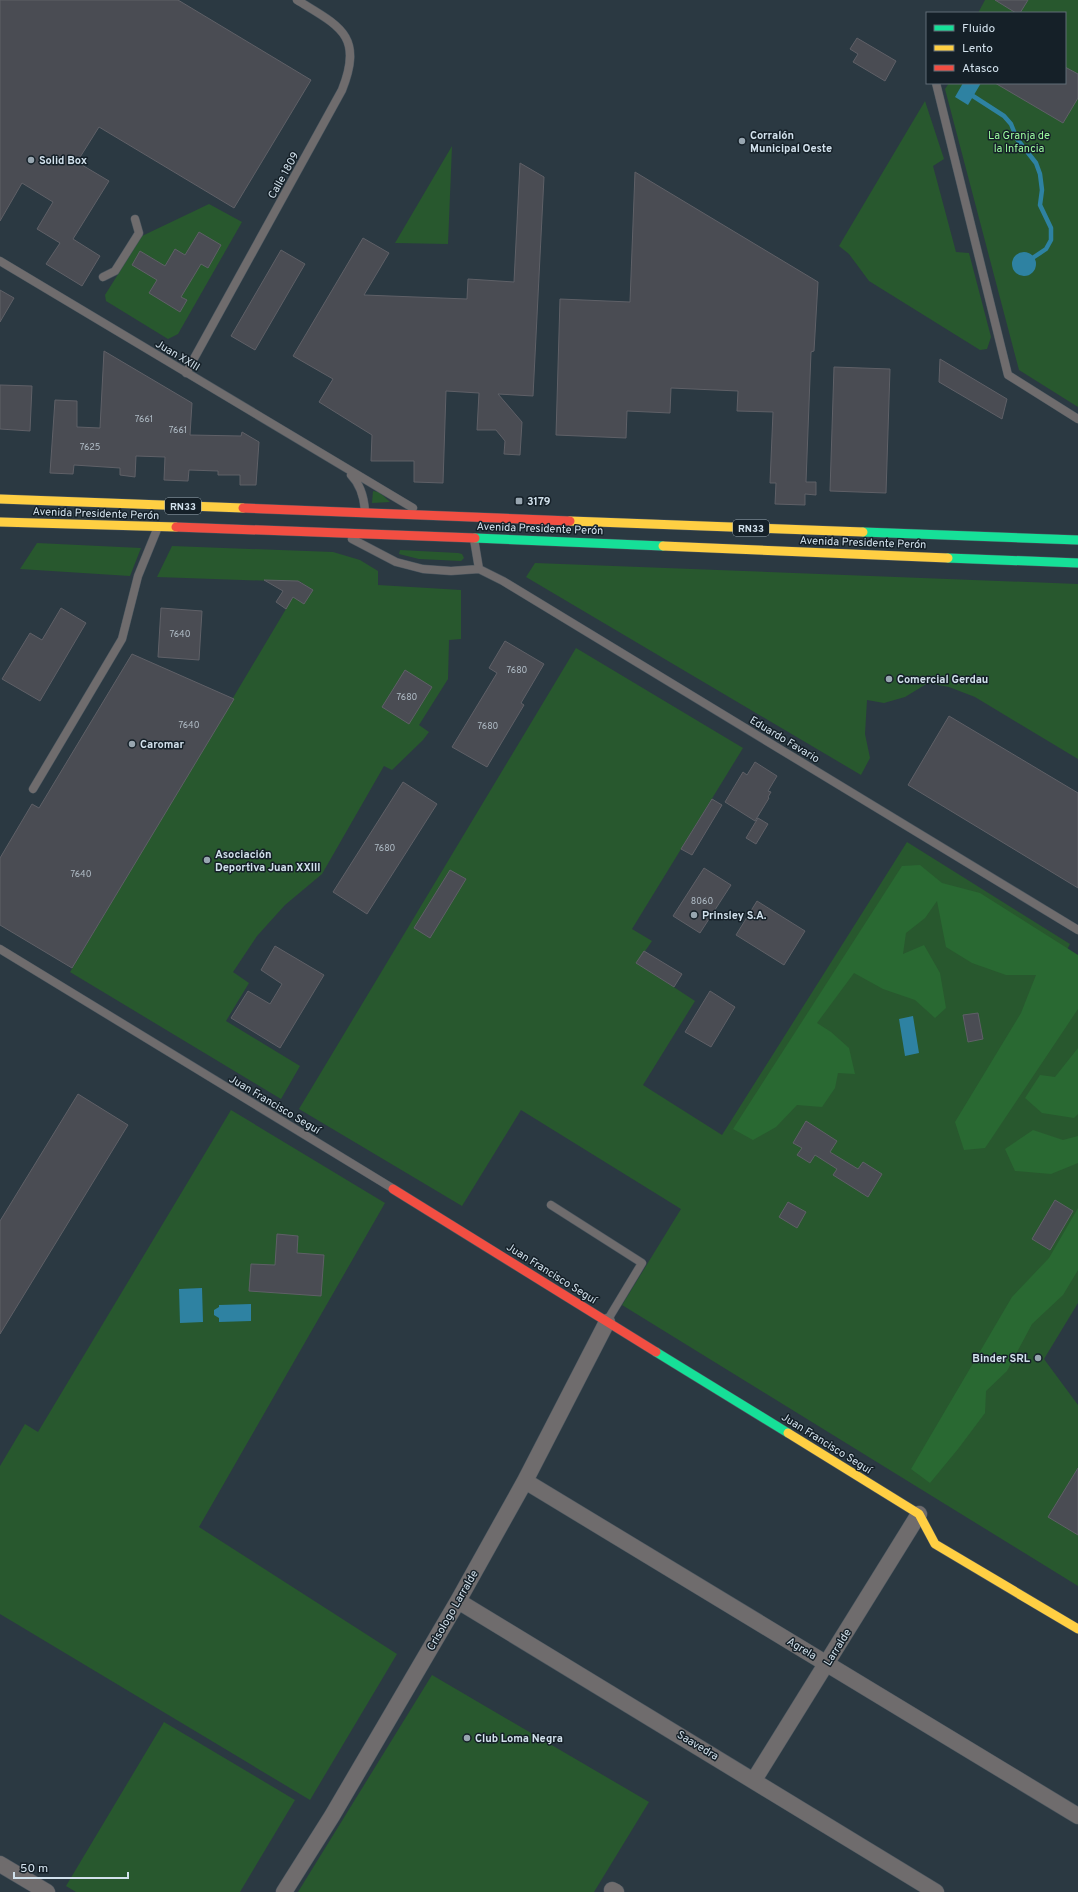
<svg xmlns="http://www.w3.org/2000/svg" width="1078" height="1892" font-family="Overpass,sans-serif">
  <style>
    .green { fill: #28582e }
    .forest { fill: #296932 }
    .water { fill: #2e82a2 }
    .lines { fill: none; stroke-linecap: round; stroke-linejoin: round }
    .stream { stroke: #2e82a2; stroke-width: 4.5 }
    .building { fill: #4a4c53; stroke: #5f6067 }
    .lane-casing { stroke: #4b565f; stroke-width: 9 }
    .street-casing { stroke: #4b565f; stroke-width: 17 }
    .fast-casing { stroke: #4b565f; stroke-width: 10 }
    .slow-casing { stroke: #4b565f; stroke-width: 10 }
    .jam-casing { stroke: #4b565f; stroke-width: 10 }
    .lane { stroke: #6f6c6d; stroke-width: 8 }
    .street { stroke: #6f6c6d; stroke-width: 16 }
    .fast { stroke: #16e098; stroke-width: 9 }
    .slow { stroke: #ffcf43; stroke-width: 9 }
    .jam { stroke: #f24e42; stroke-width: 9 }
    .poi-dot { fill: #98a6b0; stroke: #152028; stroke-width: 1.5 }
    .labels { text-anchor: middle; stroke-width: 3; stroke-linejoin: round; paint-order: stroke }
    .number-label { font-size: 9px; fill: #b0bcc6 }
    .shield { fill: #152028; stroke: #99a7b1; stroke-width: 1 }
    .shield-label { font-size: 10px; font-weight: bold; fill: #d2e1ec }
    .poi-label { font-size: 11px; font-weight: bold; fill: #d2e1ec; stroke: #152028; text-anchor: start }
    .park-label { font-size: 11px; fill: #9cfb9f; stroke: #152028 }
    .street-label { font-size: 11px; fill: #d2e1ec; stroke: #152028 }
  </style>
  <rect width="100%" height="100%" fill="#2b3942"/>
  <path class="green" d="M985 0H1078V407L1019 370 945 89 949 83H1065V13H978Z
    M925 101 944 159 933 166 956 252 969 253 991 337 987 349 980 350 869 281 849 254 839 246Z
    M452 146 448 244 395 243Z
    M209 204 242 222 178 334 168 339 106 301 105 295 142 236Z
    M373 491 379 492 390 502 372 503Z
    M37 543 141 548 130 576 20 569Z
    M172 546 333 552 360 560 378 571V585L461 590V639L449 640 448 679 419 725 429 732 423 740 392 770 384 766 322 874 285 905 257 936 233 972 249 983 226 1021 300 1066 281 1099 70 972 302 582 157 577Z
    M400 550 458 553 462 554 464 558 461 561 419 559 399 554Z
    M535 563 1078 584V759L975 697 949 687 928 683 905 697 884 703 867 700 865 734 870 758 861 775 526 577Z
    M576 648 743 748 632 929 652 941 637 963 695 1001 643 1085 722 1135 907 842 1070 944 1030 1020 1078 985V1303L1044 1359 1078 1405V1586L622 1305 681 1209 521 1110 462 1206 299 1109Z
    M231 1110 385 1203 199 1527 397 1654 310 1800 0 1614V1466L25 1424 38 1432Z
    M432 1675 649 1802 594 1892H298Z
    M164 1722 295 1800 240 1892H76L66 1886Z"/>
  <path class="forest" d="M920 865 942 883 980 893 1078 955V1009L985 1148 964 1150 955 1122 1021 1013 1036 975H1006L972 963 946 947 937 901 925 918 906 933 903 954 924 945 940 973 946 1008 935 1018 915 1000 883 989 854 973 817 1023 831 1032 849 1048 855 1074 838 1073 835 1088 822 1107 797 1105 776 1127 753 1140 733 1129 902 866Z
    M1078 1048V1114L1074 1118 1042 1113 1025 1098 1040 1075 1055 1077Z
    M1033 1130 1063 1140 1078 1136V1163L1051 1174 1015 1171 1005 1149Z
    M1078 1208V1270L1063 1295 1032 1324 1007 1371 986 1391 985 1413 958 1449 930 1483 911 1469 1012 1297 1049 1258Z"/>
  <path class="water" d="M963 83H981L968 105 955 97Z
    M1012 264a12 12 0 1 1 24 0a12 12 0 1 1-24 0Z
    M913 1016 919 1053 905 1056 899 1019Z
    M202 1288 203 1322 180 1323 179 1289Z
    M251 1304V1321L219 1322V1318L214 1315V1310L219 1307V1305Z"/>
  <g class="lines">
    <path class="stream" d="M973 96 1004 116 1011 124 1017 139 1036 163 1040 174 1042 190 1040 205 1051 228V240L1046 249 1034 257"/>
  </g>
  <path class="building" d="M0 0H178L311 80 234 208 99 127 77 162 109 181 73 239 100 256 82 286 46 264 60 243 37 229 53 202 22 183 0 221Z
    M995 0H1028L1020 13H1016Z
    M857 38 896 61 885 81 853 62 858 54 850 49Z
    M1065 67 1078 74V98L1063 123 995 83H1065Z
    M520 163 544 177 533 396 498 394 522 422 520 455 504 454 505 441 496 430H477L479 393 446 391 443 483 414 482V461H371L372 435 319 402 333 379 293 356 363 238 389 253 364 295 467 299 468 279 514 282Z
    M635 172 818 282 814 351 811 352 806 482H816V495L805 494V505L775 504 776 483H770L773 412 737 411 738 391 671 388 670 413 627 411 626 438 556 435 560 299 630 302Z
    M199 232 221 245 208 268 201 264 181 297 187 300 180 312 149 293 157 280 132 265 140 251 165 266 175 249 185 255Z
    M281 250 305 264 255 350 231 336Z
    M0 290 14 298 0 322Z
    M104 351 192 403 190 435 241 436 242 432 259 442 256 485H240V475H218V471L189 470 188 481 164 480 165 457 136 456 135 477 120 475V468L74 465 73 474 50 473 55 400 77 401V427L100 428Z
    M940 359 1007 399 1002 419 939 382Z
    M834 367 890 369 886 493 830 491Z
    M0 385 32 386 30 431 0 429Z
    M264 580 298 581 313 590 304 604 293 597 286 609 276 602 283 591Z
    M61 608 86 623 40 701 2 679 30 633 42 640Z
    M161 608 202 611 199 660 158 657Z
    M505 641 544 664 521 703 524 705 487 767 452 747 497 673 489 668Z
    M132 654 234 699 72 968 0 925V858L32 804 39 808Z
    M405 670 432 687 409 724 382 707Z
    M949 716 1078 793V888L908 785Z
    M755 762 777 776 768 791 771 792 768 797 769 798 755 821 725 802 743 772 747 775Z
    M403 782 437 804 367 914 333 892Z
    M712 799 722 805 692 855 681 849Z
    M758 818 768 824 756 844 746 838Z
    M704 868 731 885 700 933 673 916Z
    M450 870 466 879 430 938 414 928Z
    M757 901 805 931 784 965 736 935Z
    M275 946 324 975 280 1048 231 1018 248 991 270 1004 282 984 261 970Z
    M644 951 682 974 674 987 636 963Z
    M710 991 735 1007 711 1047 685 1032Z
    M978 1013 983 1039 968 1042 963 1015Z
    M78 1094 128 1125 0 1334V1221Z
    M806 1121 837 1141 830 1152 858 1169 863 1162 882 1174 868 1197 833 1175 837 1169 815 1155 810 1163 797 1155 802 1148 793 1143Z
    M1055 1200 1073 1211 1050 1250 1032 1239Z
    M788 1202 806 1212 797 1228 779 1217Z
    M277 1234 298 1236 297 1253 324 1255 321 1296 249 1291 251 1264 275 1265Z
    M1078 1468V1535L1048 1517Z"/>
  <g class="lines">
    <g class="lane-casing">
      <path id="lane" d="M936 83 1008 375 1078 419
        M0 261 413 508
        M103 277 115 271 139 233 135 219
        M186 373 342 90C364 35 339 26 297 0
        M351 475C361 485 364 497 365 511
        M352 539 396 562 423 569 451 571 479 569 503 581 1078 930
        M474 539 479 569
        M33 789 122 639 138 576 158 527
        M0 949 392 1188
        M551 1205 642 1263 607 1321"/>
    </g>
    <g class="street-casing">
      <path id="street" d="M525 1481 1078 1816
        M458 1601 936 1892
        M754 1780 919 1514
        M0 1864 47 1892
        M612 1890 616 1892
        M284 1892 332 1816 458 1601 525 1481 607 1322"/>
    </g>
    <g class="fast-casing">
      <path id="fast" d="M863 532 1078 540
        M475 538 663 546
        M948 558 1078 563
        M656 1352 788 1433"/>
    </g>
    <g class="slow-casing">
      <path id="slow" d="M0 499 243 508
        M570 521 863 532
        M0 522 176 527
        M663 546 948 558
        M788 1433 919 1514 935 1544 1078 1629"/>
    </g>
    <g class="jam-casing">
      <path id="jam" d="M243 508 570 521
        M176 527 475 538
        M393 1189 656 1352"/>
    </g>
    <use href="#lane" class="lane"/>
    <use href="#street" class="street"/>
    <use href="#fast" class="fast"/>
    <use href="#slow" class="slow"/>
    <use href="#jam" class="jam"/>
  </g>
  <g class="poi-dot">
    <circle cx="742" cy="141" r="4"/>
    <circle cx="31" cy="160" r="4"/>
    <rect x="515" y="497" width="8" height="8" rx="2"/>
    <circle cx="889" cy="679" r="4"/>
    <circle cx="132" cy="744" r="4"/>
    <circle cx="207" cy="860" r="4"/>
    <circle cx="694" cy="915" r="4"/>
    <circle cx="1038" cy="1358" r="4"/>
    <circle cx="467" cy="1738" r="4"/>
  </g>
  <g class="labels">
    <g class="number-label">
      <text x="144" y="422">7661</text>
      <text x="178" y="433">7661</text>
      <text x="90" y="450">7625</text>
      <text x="180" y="637">7640</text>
      <text x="517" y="673">7680</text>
      <text x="407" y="700">7680</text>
      <text x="189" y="728">7640</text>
      <text x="488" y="729">7680</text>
      <text x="385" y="851">7680</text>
      <text x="81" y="877">7640</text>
      <text x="702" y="904">8060</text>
    </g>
    <g class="shield">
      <rect x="165" y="498" width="36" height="16" rx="3"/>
      <rect x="733" y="520" width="36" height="16" rx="3"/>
    </g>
    <g class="shield-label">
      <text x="183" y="510">RN33</text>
      <text x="751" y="532">RN33</text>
    </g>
    <g class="poi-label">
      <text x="750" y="139">Corralón<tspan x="750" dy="13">Municipal Oeste</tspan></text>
      <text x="39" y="164">Solid Box</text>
      <text x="527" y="505">3179</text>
      <text x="897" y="683">Comercial Gerdau</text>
      <text x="140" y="748">Caromar</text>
      <text x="215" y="858">Asociación<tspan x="215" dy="13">Deportiva Juan XXIII</tspan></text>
      <text x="702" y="919">Prinsley S.A.</text>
      <text x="1030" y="1362" text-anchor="end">Binder SRL</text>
      <text x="475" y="1742">Club Loma Negra</text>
    </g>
    <g class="park-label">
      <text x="1019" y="139">La Granja de<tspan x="1019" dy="13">la Infancia</tspan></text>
    </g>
    <g class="street-label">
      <text transform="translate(283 175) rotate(-61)" y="4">Calle 1809</text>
      <text transform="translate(178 355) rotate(31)" y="4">Juan XXIII</text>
      <text transform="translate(96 513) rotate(2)" y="4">Avenida Presidente Perón</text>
      <text transform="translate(540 528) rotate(2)" y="4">Avenida Presidente Perón</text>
      <text transform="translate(863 542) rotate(2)" y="4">Avenida Presidente Perón</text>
      <text transform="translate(785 739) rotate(31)" y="4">Eduardo Favario</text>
      <text transform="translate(275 1104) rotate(31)" y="4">Juan Francisco Seguí</text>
      <text transform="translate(552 1273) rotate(32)" y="4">Juan Francisco Seguí</text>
      <text transform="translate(827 1443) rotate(32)" y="4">Juan Francisco Seguí</text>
      <text transform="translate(452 1610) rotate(-60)" y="4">Crisologo Larralde</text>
      <text transform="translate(837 1647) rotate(-58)" y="4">Larralde</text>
      <text transform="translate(802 1648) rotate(31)" y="4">Agrela</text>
      <text transform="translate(698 1745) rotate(31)" y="4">Saavedra</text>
    </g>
  </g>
  <rect x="926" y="12" width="140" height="72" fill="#152028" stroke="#616d76"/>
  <rect x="934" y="25" width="20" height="6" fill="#16e098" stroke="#616d76"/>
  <text x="962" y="32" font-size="12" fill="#d2e1ec">Fluido</text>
  <rect x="934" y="45" width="20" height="6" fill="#ffcf43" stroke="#616d76"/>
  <text x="962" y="52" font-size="12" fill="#d2e1ec">Lento</text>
  <rect x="934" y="65" width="20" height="6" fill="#f24e42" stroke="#616d76"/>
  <text x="962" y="72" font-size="12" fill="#d2e1ec">Atasco</text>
  <path d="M14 1872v6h114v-6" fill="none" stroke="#d2e1ec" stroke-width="2"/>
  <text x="20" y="1872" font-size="12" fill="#d2e1ec" stroke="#152028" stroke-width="3" paint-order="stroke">50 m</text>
</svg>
